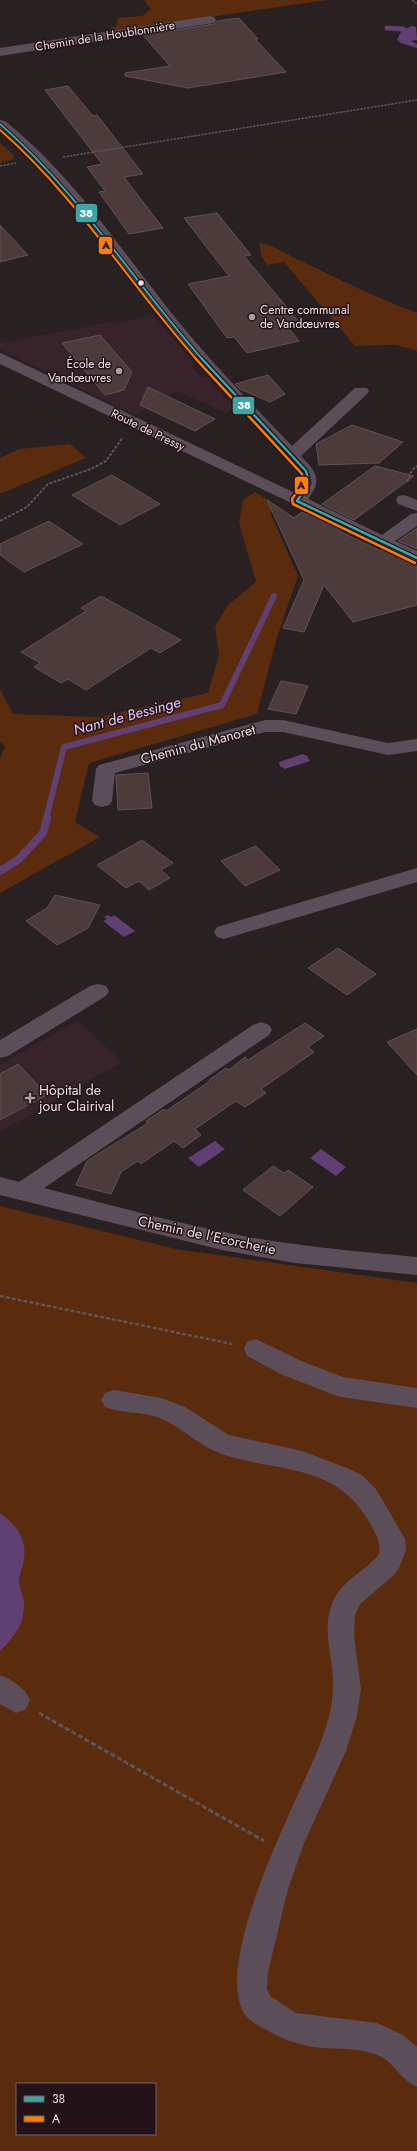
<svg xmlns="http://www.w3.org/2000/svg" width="417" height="2151" font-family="Jost,sans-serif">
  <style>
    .built { fill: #39232a }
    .green { fill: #5a2b0c; fill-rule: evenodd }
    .water { fill: #603f72 }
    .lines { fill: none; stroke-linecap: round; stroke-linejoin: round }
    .stream-far2 { stroke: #603f72; stroke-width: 5 }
    .stream-far1 { stroke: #603f72; stroke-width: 6 }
    .stream { stroke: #603f72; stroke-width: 8 }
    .building { fill: #4d3b3b; stroke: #5b5354 }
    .path-far3 { stroke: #5f545a; stroke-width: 1.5; stroke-dasharray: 2.5 1; stroke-linecap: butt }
    .path-far2 { stroke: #5f545a; stroke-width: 2; stroke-dasharray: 3 1.5; stroke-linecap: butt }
    .path-far1 { stroke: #5f545a; stroke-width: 2.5; stroke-dasharray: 4 2; stroke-linecap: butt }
    .path { stroke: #5f545a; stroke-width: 3; stroke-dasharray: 5 2.5; stroke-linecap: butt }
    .minor { fill: #5c4e58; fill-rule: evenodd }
    .bus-1-far1-casing { stroke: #231318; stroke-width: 4 }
    .bus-1-casing { stroke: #231318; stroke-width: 5 }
    .bus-2-far1-casing { stroke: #231318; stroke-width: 4 }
    .bus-2-casing { stroke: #231318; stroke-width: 5 }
    .bus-1-far1 { stroke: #3aa6a8; stroke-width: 2 }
    .bus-1 { stroke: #3aa6a8; stroke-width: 2.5 }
    .bus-2-far1 { stroke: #ff7e00; stroke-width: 2 }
    .bus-2 { stroke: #ff7e00; stroke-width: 2.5 }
    .bus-dot { fill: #ece0e3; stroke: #231318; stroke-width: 1.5 }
    .poi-dot { fill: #a89d9f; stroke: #231318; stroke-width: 1.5 }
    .labels { text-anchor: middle; stroke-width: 3; stroke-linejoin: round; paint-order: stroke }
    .far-street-label { font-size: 12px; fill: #ece0e3; stroke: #231318 }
    .far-poi-label { font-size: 12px; fill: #ece0e3; stroke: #231318; text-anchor: start }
    .street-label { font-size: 14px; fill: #ece0e3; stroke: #231318 }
    .poi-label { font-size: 14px; fill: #ece0e3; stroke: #231318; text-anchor: start }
    .water-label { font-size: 15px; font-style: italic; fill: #e3c4f7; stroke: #231318 }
    .line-badge { stroke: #231318; stroke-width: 1.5 }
    .badge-label { font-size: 11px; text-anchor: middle; font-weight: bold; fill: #fff }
    .pale-badge-label { font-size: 11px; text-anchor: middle; font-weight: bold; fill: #111 }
  </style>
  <rect width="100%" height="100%" fill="#292022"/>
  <path class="built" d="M153 315 194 363 190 365 201 377H207L234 408 226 413 177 391 135 415 0 350V343L112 322 117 324Z
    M78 1021 122 1062 0 1132V1064Z"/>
  <path class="green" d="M144 0H327L114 31 110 28 117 26 118 18 142 16 151 9Z
    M0 143 14 155V159L0 163Z
    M259 243C275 245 287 255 301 261 339 279 377 298 417 313V351L396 345 355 346 284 262 267 265 262 257Z
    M70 444 86 458 0 494V458L19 449Z
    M255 492 284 510 270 512 298 576 277 637 257 714 89 763 75 822 100 837 0 893V758L5 746 0 742V689L13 714 99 717 208 693 219 655 215 626 228 605 256 582 239 523 243 500Z
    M0 1206 176 1249 417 1283V2151H0ZM17 2084H155V2134H17Z"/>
  <path class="water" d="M412 26 416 27 417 40 411 41 417 44V48L401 43 397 40 402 30Z
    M303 754 307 756 310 761 285 769 280 766 279 762Z
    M108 915 111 917 114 915 135 931 124 937 103 921 107 919 104 917Z
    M215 1141 225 1149 199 1167 188 1158Z
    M321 1149 346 1167 336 1176 310 1158Z
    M0 1513C16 1525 27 1538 24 1559 23 1566 20 1573 19 1580 19 1588 24 1596 24 1604 25 1624 13 1638 0 1651Z"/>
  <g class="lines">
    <path class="stream-far2" d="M387 28 403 29"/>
    <path class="stream-far1" d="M46 819 64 747 222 705 274 596"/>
    <path class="stream" d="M0 871 19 859 43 833 47 818"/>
  </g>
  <path class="building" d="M239 18 258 39H255L286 72 188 88 125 76V73L170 66 143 35 214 24 217 21Z
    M68 86 93 116 97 115 143 174 124 177 163 228 129 234 99 192 105 191 87 167 102 164 45 90Z
    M217 213 251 255 244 256 300 323 287 326 299 341 247 353 234 337 227 338 188 284 229 276 184 218Z
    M0 225 28 255 0 262Z
    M100 335 132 372 124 390 105 395 62 343Z
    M268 375 285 394 270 402 240 389 235 384Z
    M148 387 215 419 195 431 140 405Z
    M352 425 403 442 379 463 319 465 316 444Z
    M375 466 414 476 354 520 322 504Z
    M112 475 160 504 120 525 72 495Z
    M267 500 294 518 302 512 307 515 309 513 341 529 339 531 381 551 385 549 417 564V605L353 622 324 585 304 632 283 628 304 580Z
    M49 521 83 544 24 572 0 555V544Z
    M417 528V549L398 541Z
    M101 596 181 640 160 653 151 648 86 690 68 679 61 683 34 667 40 663 21 652 86 611 81 608Z
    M281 681 308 686 296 714 268 709Z
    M148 773 152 808 118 810 116 775Z
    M142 840 173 863 161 870 170 878 149 890 139 881 126 888 97 865Z
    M256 846 280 870 245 886 221 861Z
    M55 895 100 905 88 928 57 945 26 921 47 908Z
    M338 948 376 974 347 995 308 968Z
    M305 1023 324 1036 308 1047 314 1052 261 1089 266 1093 245 1107 236 1101 195 1129 201 1135 183 1148 174 1141 141 1164 138 1161 121 1172 111 1194 76 1185 87 1161 148 1123 146 1121 164 1109 166 1111 210 1081 209 1080 226 1068 229 1070 245 1057 248 1060Z
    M417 1029V1075L387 1042Z
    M18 1064 47 1095 0 1120V1074Z
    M273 1166 284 1173 288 1170 313 1187 280 1216 243 1190Z"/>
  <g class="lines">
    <path class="path-far3" d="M412 0 417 4
      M63 157 417 100
      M0 166 17 163"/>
    <path class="path-far2" d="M407 482 412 470 417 466
      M0 521 27 507 48 484 91 469 106 461 123 437"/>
    <path class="path-far1" d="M0 1296 232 1344"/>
    <path class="path" d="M39 1713 264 1841"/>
    <path class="minor" d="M210 16 214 17 216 20 214 23 0 56V48Z
      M0 120 5 121C70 173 115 241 166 306 205 356 249 401 292 446L355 388H367L369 391 367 394 301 456C316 472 323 479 308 499L382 535 411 514 417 513V526L395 541 417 551V563L0 364V353L5 355 295 493C300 487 302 481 299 473L172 333 61 189 40 166 0 131Z
      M404 495 417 500V511L398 504 396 500 398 496Z
      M265 720H283L388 743 417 739V751L388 755 283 732H265L115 773 112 801 109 805 102 807 95 805 92 801 96 769 99 765Z
      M417 868V882L224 939 217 937 214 932 217 927Z
      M98 984 106 986 109 991 106 996 8 1056 0 1058V1040L90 986Z
      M261 1022 269 1025 272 1030 269 1035 44 1188C114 1206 183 1225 254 1238 308 1247 363 1252 417 1257V1275L295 1263 222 1250 0 1195V1177L19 1182 253 1025Z
      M256 1339 301 1361 343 1377 417 1388V1408L341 1397 332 1394 283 1375 247 1356 244 1349 247 1342Z
      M114 1390 161 1398 185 1407 229 1435 302 1451 352 1470 363 1476 376 1489 405 1539 406 1550 399 1568 393 1576 360 1604 355 1615 354 1636 361 1689 357 1716 346 1751 305 1841 288 1889 268 1972 267 1989 270 1996 296 2013 377 2023 403 2035 417 2047V2087C399 2079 394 2061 377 2055 360 2048 340 2049 322 2048 300 2046 281 2039 263 2028 256 2024 248 2020 244 2013 213 1961 294 1807 316 1754 326 1730 334 1706 333 1680 332 1654 322 1629 332 1604 341 1580 364 1573 379 1554 382 1543 375 1533 370 1523 335 1462 279 1473 222 1454 199 1446 183 1428 162 1419 144 1411 123 1414 105 1407L101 1400 105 1393Z
      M0 1675C13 1680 24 1687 30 1700L26 1709 16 1713 0 1704Z"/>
    <g class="bus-1-far1-casing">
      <path id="bus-1-far1" d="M0 124C80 194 133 281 203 360"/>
    </g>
    <g class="bus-1-casing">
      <path id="bus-1" d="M202 359 306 471 309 483 297 501
        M297 501 417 558"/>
    </g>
    <g class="bus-2-far1-casing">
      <path id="bus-2-far1" d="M0 130C77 197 129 284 197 360"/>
    </g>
    <g class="bus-2-casing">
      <path id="bus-2" d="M196 359 302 474 304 482 292 499 293 504 415 563"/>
    </g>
    <use href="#bus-1-far1" class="bus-1-far1"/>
    <use href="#bus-1" class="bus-1"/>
    <use href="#bus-2-far1" class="bus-2-far1"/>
    <use href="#bus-2" class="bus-2"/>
  </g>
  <circle class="bus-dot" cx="141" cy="283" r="3.5"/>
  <g class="poi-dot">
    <circle cx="252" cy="317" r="4"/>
    <circle cx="119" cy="371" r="4"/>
    <path d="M28 1092h4v4h4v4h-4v4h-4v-4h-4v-4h4z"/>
  </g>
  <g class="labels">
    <g class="far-street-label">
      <text transform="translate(105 36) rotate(-9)" y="4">Chemin de la Houblonnière</text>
      <text transform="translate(148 430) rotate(26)" y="4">Route de Pressy</text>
    </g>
    <g class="far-poi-label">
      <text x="260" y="314">Centre communal<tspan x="260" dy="14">de Vandœuvres</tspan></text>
      <text x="111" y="368" text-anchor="end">École de<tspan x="111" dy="14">Vandœuvres</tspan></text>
    </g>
    <g class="street-label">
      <text transform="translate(198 744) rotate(-15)" y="5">Chemin du Manoret</text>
      <text transform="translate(207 1235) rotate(12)" y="5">Chemin de l'Ecorcherie</text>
    </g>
    <g class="poi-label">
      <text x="39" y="1095">Hôpital de<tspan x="39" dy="16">jour Clairival</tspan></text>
    </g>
    <g class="water-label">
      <text transform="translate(127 716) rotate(-15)" y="5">Nant de Bessinge</text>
    </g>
  </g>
  <g class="line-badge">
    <rect x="75" y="203" width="23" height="20" rx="4" fill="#3aa6a8"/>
    <rect x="98" y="236" width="15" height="19" rx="4" fill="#ff7e00"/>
    <rect x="232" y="396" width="23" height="19" rx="4" fill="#3aa6a8"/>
    <rect x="294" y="476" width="15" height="19" rx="4" fill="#ff7e00"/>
  </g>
  <g class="badge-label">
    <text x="86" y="217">38</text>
    <text x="244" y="409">38</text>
  </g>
  <g class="pale-badge-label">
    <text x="106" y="249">A</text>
    <text x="301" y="489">A</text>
  </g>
  <rect x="16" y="2083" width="140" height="52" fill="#231318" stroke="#736569"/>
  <rect x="24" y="2096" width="20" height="6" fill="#3aa6a8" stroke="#736569"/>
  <text x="52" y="2103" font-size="12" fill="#ece0e3">38</text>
  <rect x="24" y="2116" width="20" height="6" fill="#ff7e00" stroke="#736569"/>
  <text x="52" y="2123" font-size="12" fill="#ece0e3">A</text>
</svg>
